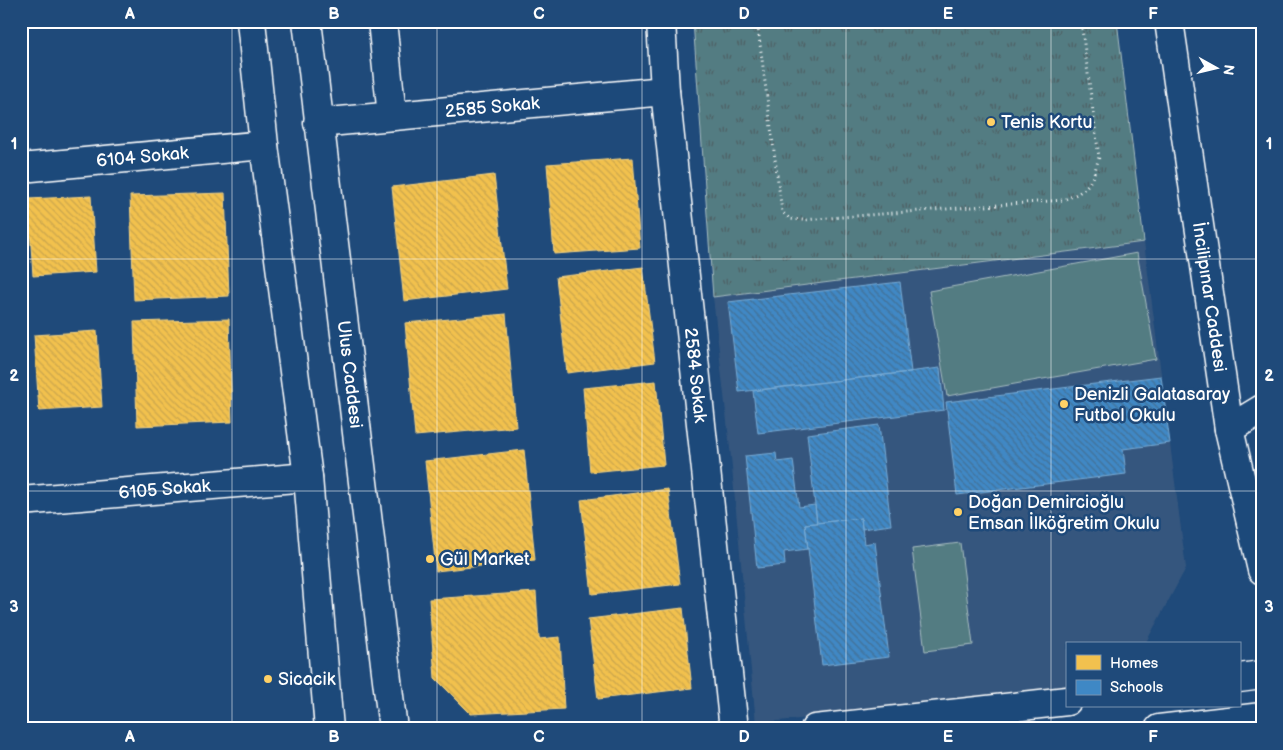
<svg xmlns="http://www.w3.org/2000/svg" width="1283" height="750" font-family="'Balsamiq Sans',sans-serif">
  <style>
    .built { fill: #36577e }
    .grass { fill: #527b82; stroke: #a8bdc0 }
    .park { fill: url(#park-tufts); stroke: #a8bdc0 }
    .homes { fill: url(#homes-back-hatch); stroke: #f6d483 }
    .schools { fill: url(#schools-back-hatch); stroke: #79acd6 }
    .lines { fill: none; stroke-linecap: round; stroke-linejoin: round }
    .minor-casing { stroke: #fff; stroke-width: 31 }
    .tertiary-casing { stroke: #fff; stroke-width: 31 }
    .secondary-casing { stroke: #fff; stroke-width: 31 }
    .primary-casing { stroke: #fff; stroke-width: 31 }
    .path { stroke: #fff; stroke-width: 3; stroke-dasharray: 1 4; stroke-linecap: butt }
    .minor { stroke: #1f4a7a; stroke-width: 28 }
    .tertiary { stroke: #1f4a7a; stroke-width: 28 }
    .secondary { stroke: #1f4a7a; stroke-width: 28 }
    .primary { stroke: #1f4a7a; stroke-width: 28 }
    .grid { fill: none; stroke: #fff; stroke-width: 1; stroke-opacity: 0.55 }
    .poi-dot { fill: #ffd166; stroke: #1f4a7a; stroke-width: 2 }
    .labels { text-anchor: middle; stroke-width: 5; stroke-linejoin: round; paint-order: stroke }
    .street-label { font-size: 18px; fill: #fff; stroke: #1f4a7a }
    .poi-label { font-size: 18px; fill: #fff; stroke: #1f4a7a; text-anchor: start }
    .neatline { fill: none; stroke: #fff; stroke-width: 2 }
    .grid-label { font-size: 16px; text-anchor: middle; font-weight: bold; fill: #fff }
  </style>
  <defs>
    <pattern id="park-tufts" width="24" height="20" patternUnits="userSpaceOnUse" patternTransform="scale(1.25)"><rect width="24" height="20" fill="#527b82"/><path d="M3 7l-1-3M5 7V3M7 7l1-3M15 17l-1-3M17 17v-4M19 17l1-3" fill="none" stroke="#4f6164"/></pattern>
    <pattern id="homes-back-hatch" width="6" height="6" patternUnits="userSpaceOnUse" patternTransform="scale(1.25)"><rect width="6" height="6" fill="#f2c14e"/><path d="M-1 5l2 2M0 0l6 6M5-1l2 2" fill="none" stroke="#c8a44e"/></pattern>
    <pattern id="schools-back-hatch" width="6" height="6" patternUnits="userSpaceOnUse" patternTransform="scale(1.25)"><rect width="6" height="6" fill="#3f88c5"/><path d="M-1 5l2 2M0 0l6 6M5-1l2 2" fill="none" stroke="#447095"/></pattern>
  </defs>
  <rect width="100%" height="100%" fill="#1f4a7a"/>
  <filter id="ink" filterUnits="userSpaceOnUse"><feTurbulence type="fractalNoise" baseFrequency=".02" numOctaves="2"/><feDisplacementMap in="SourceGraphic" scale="10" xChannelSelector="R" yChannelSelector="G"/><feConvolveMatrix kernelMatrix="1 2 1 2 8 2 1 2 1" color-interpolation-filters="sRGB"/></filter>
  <g filter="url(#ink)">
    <path class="built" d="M1144 242 1186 568 1145 644H1067V694L756 723 731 457 713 297Z"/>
    <path class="grass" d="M1137 253 1156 359 947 396 929 291Z
      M960 543 973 645 925 651 912 549Z"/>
    <path class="park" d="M693 21H1117L1144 242 713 297Z"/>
    <path class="homes" d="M633 158 640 248 554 254 547 164Z
      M494 175 507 289 404 301 392 187Z
      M225 193 229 296 134 300 130 196Z
      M91 196 96 272 33 276 28 199Z
      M643 267 655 362 567 373 556 277Z
      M506 314 516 427 415 436 405 323Z
      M229 319 232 422 137 426 134 322Z
      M97 331 102 407 39 411 34 335Z
      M656 381 664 465 590 472 583 388Z
      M524 450 535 560 436 571 425 461Z
      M668 489 680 584 592 594 581 500Z
      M536 592 539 639 560 637 564 709 471 714 435 678 429 599Z
      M683 608 692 688 598 699 588 619Z"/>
    <path class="schools" d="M900 282 911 372 739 392 728 302Z
      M940 368 944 410 758 433 753 391Z
      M1161 376 1170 443 1123 449 1126 474 957 495 946 402Z
      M879 425 891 525 862 529 861 518 817 523 807 434Z
      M776 453 777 462 793 460 799 507 815 505 817 523 805 524 808 549 784 552 785 565 757 568 745 456Z
      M861 518 864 544 875 542 889 657 822 665 805 524Z"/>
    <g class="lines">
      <g class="minor-casing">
        <g id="minor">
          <path d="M382 21 392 116"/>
          <path id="s1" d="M661 21 665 91 734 729"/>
          <path id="s2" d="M318 123 665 91"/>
          <path id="s3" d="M21 168 264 145"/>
          <path id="s4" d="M21 501 308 477"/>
        </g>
      </g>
      <g class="tertiary-casing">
        <path id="tertiary" d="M1229 429 1262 409"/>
      </g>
      <g class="secondary-casing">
        <g id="secondary">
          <path id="s5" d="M1169 21 1229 429 1262 570"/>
          <path d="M1239 678 1262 675"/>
          <path d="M815 729 1067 701"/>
          <path d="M1159 729 1262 717"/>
        </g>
      </g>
      <g class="primary-casing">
        <g id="primary">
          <path d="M251 21 264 145 308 477 329 729"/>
          <path id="s6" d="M307 21 393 729"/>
        </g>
      </g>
      <path class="path" d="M757 21 782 212 790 219 803 220 1063 200C1088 191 1092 183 1099 157L1081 21"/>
      <use href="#minor" class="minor"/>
      <use href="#tertiary" class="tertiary"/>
      <use href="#secondary" class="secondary"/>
      <use href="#primary" class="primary"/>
    </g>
  </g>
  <path class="grid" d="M232 21V729M437 21V729M642 21V729M846 21V729M1051 21V729M21 259H1262M21 491H1262"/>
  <g class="poi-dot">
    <circle cx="991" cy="122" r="5"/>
    <circle cx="1064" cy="404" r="5"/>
    <circle cx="958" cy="512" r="5"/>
    <circle cx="430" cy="559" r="5"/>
    <circle cx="268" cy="679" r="5"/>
  </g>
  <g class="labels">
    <g class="street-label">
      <text dy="6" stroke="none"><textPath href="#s2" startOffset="175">2585 Sokak</textPath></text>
      <text dy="6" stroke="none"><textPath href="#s3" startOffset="122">6104 Sokak</textPath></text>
      <text dy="6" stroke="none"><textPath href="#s5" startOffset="279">İncilipınar Caddesi</textPath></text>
      <text dy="6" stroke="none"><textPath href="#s6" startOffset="356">Ulus Caddesi</textPath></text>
      <text dy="6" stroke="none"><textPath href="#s1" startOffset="356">2584 Sokak</textPath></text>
      <text dy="6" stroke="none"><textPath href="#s4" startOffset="144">6105 Sokak</textPath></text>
    </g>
    <g class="poi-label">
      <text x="1001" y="128">Tenis Kortu</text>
      <text x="1074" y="400">Denizli Galatasaray<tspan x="1074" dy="21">Futbol Okulu</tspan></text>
      <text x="968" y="508">Doğan Demircioğlu<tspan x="968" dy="21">Emsan İlköğretim Okulu</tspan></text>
      <text x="440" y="565">Gül Market</text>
      <text x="278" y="685">Sicacik</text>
    </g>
  </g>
  <rect width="1283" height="750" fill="none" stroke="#1f4a7a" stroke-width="55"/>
  <rect x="1066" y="642" width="175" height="65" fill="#1f4a7a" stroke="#7992af"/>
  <rect x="1076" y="655" width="25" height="15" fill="#f2c14e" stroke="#7992af"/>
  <text x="1110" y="668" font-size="15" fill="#ffffff">Homes</text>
  <rect x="1076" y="680" width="25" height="15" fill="#3f88c5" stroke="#7992af"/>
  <text x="1110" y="692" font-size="15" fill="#ffffff">Schools</text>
  <g transform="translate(1216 68) rotate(98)" stroke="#1f4a7a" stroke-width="4" paint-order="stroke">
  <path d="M0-4L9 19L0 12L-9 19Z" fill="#ffffff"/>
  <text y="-8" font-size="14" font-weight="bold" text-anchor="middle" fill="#ffffff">N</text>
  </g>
  <rect x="28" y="28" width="1228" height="694" class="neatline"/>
  <g class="grid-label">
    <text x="130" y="19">A</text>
    <text x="334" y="19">B</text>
    <text x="539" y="19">C</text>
    <text x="744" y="19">D</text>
    <text x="948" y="19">E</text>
    <text x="1153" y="19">F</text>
    <text x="14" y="149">1</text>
    <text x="1269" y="149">1</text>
    <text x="14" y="381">2</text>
    <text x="1269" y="381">2</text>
    <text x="14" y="612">3</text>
    <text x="1269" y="612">3</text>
    <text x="130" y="742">A</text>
    <text x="334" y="742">B</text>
    <text x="539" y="742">C</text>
    <text x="744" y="742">D</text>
    <text x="948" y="742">E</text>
    <text x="1153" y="742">F</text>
  </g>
</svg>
